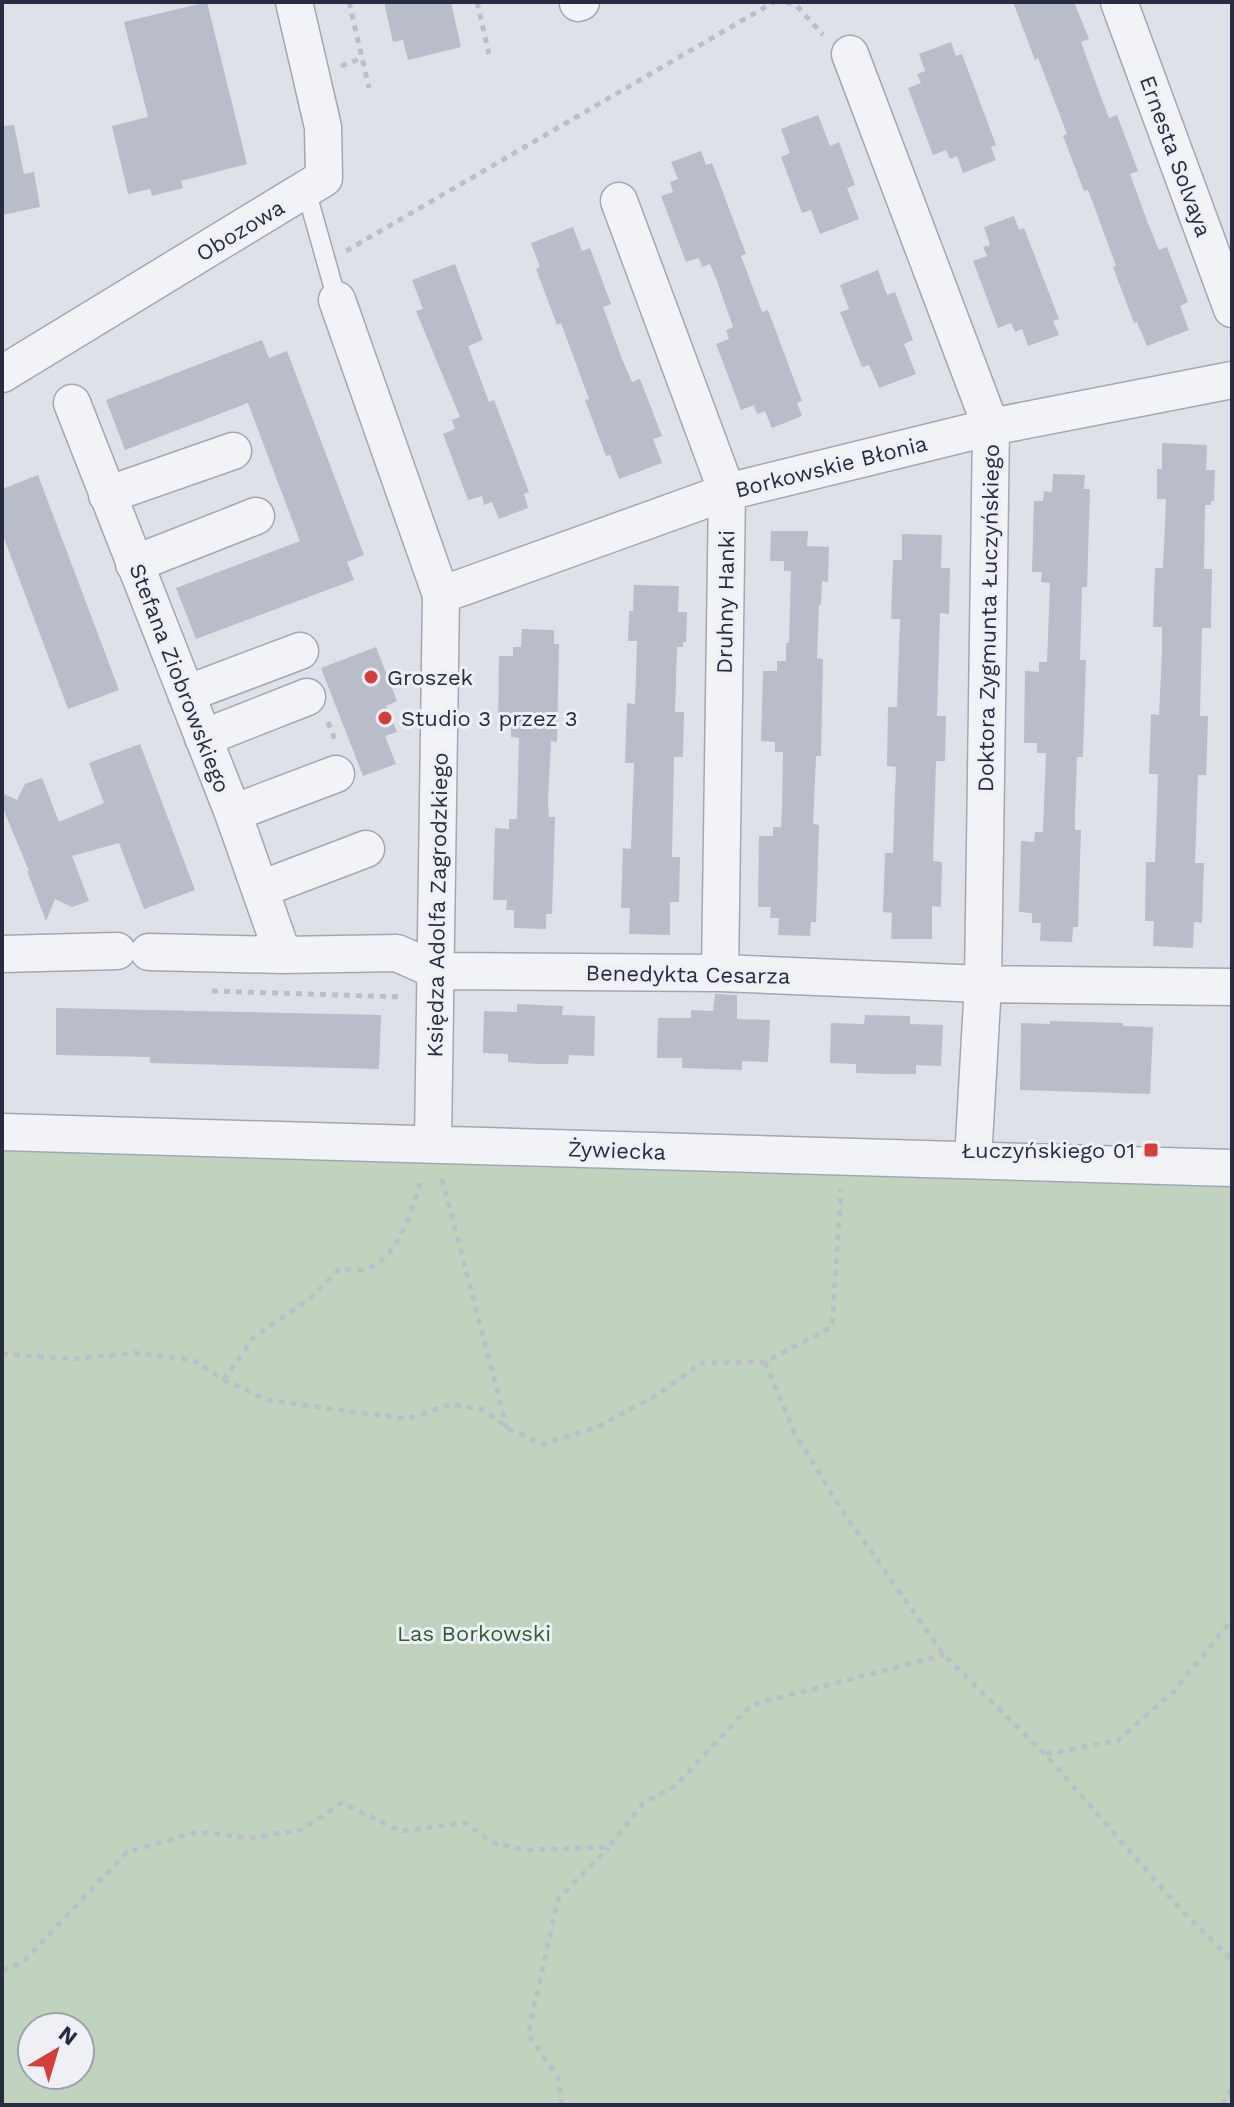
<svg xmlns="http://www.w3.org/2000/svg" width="1234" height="2107" font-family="'Work Sans',sans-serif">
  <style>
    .green { fill: #c1d3bf; fill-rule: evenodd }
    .building { fill: #b9bcc9 }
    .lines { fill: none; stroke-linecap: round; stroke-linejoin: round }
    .service-casing { stroke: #a4a7b3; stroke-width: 21 }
    .minor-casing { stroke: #a4a7b3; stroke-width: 39 }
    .path { stroke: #bdbfc8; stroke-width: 5; stroke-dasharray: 6 6; stroke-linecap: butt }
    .service { stroke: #f2f3f7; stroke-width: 18 }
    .minor { stroke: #f2f3f7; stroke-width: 36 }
    .poi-dot { fill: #d43f3d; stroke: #eef0f6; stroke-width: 3 }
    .labels { text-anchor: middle; stroke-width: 6; stroke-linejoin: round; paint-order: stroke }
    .street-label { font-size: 22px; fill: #272c41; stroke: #eef0f6 }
    .poi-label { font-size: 22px; fill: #272c41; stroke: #eef0f6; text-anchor: start }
    .park-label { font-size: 22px; fill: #345d34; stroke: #eef0f6 }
  </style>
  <rect width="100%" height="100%" fill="#dfe1e9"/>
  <path class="green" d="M2 1148 1232 1183V2105H2ZM32 2027H80V2075H32Z"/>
  <path class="building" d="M207 2 247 164 181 181 183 188 152 196 150 189 128 194 112 126 148 117 124 22Z
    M384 2H451L461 47 408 60 403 40 393 42Z
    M1013 2H1074L1089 39 1081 42 1098 89 1109 118 1117 115 1138 171 1130 174 1149 226 1159 250 1167 247 1188 302 1180 306 1189 330 1147 346 1137 322 1134 323 1113 267 1116 266 1097 214 1088 190 1084 191 1063 136 1067 134 1058 110 1038 58 1035 60Z
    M951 42 956 56 962 54 996 145 991 147 996 160 963 173 957 156 950 159 946 150 933 155 908 88 921 83 917 74 925 71 919 54Z
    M818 115 830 146 839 142 855 185 847 188 859 219 820 234 811 210 802 213 781 157 790 153 781 129Z
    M14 125 24 174 34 172 40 207 2 215V126Z
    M701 151 706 165 712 163 746 254 741 256 762 312 768 310 802 401 797 403 802 416 772 428 765 411 757 414 754 405 741 410 716 344 729 339 726 330 733 327 717 281 710 264 702 267 699 258 686 262 661 196 673 192 670 182 678 179 671 162Z
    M1014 216 1019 230 1024 228 1059 319 1053 321 1059 335 1028 346 1022 329 1015 332 1011 323 998 328 973 261 987 256 983 247 990 245 984 227Z
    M573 227 582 251 590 248 611 304 603 307 622 359 632 382 640 379 662 436 653 439 662 463 619 479 610 455 606 456 585 400 589 399 561 323 557 325 536 269 540 267 531 243Z
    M455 264 483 340 468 346 489 402 494 400 529 492 524 494 528 508 499 519 492 502 484 505 482 496 468 500 443 434 455 429 452 420 460 417 416 311 423 309 412 280Z
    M878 270 887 295 895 292 913 340 904 344 916 374 879 388 869 365 862 367 840 312 849 309 840 285Z
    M262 340 269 358 287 351 364 555 347 562 354 580 196 639 176 588 300 541 248 403 125 450 106 400Z
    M1162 443 1207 445 1206 470H1215L1214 501H1211V505H1205L1204 569H1212L1211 628H1202L1200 716H1208L1207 746 1206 775H1198L1195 863H1204L1202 923 1194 922 1193 948 1153 946 1154 921H1145L1146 862H1155L1156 836 1158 774H1149L1151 714 1159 715 1162 653V627H1153L1155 568H1163L1166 499H1157V469H1162Z
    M1053 474 1085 475 1084 489H1090L1087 587H1082L1080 660H1086L1083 757H1077L1075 815V830H1081L1078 927H1073L1072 942 1040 941 1041 923H1032V913L1019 912 1021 841 1034 842 1035 832H1043L1046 753H1037V743H1024L1025 671 1039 672V662H1047L1050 583 1041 582 1042 572H1032L1034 501H1043L1044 491 1052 492Z
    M38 475 119 690 68 709 2 533V489Z
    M771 531H808L807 546 829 547 828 582 822 581 821 605H819L817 658 823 659 821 756H816L813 824 819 825 816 922H811L810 936 778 935 779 918H770L771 907H758L759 836H773V827H781L782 809 783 752H775V742L761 741 763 671H777V661H786V643H789L791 571H784V561H770Z
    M902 534 942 535 941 568H950L949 614 940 613 937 716H946L945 761H936L934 828 933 861 942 862 941 907 932 906V939H891L892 913 883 912 885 853H893L895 792 896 767 887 766 888 707H897L900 619H891L893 560H902Z
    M634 585 679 586 678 612H687L686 642H683V647H677L675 712H684L683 757H674L672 857H680L679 902H670V935L629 934 630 908H621L623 848 631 849 634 763H625L627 703 635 704 637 641H628L629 611H633Z
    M522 629 554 630V644H559L557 742 551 741 548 802 549 817H555L552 914H546V929L514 928V910H506L507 900H493L495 828 509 829V819H517L518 777 519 738 511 737V727H498L499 656H513V647H521Z
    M376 647 397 701 386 706 397 732 385 736 396 764 363 776 321 668Z
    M140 744 195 890 144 909 119 843 72 856 89 901 72 907 55 899 46 921 27 871H29L2 806V793L17 800 25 784 42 778 59 822 104 803 89 763Z
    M715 994 737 995V1019L770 1020 768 1062 742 1061V1070L682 1068V1058H657L658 1018H691V1010L713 1011Z
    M517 1004 563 1006 562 1015 595 1016 594 1056 569 1055 568 1064H538L508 1062V1054L483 1053 484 1011 517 1012Z
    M56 1008 381 1015 379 1069 150 1063V1057L56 1055Z
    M865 1015 910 1016V1024L943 1025 941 1066 916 1065V1074H886L856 1073V1064L830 1063 831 1023 864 1024Z
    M1050 1021 1123 1023V1026L1153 1027 1150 1094 1020 1090 1021 1023 1050 1024Z"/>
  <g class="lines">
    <g class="service-casing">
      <path id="service" d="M306 190 337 300"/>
    </g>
    <g class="minor-casing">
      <path id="minor" d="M1119 2 1232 309
        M578 3 581 2
        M850 54 991 427 983 984 973 1160
        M619 201 727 492 720 973
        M337 300 441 595 433 1143
        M2 374 324 178 323 127 294 2
        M72 403 233 813 283 955
        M107 495 233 451
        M134 564 256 516
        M441 595 727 492 991 427 1232 380
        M186 694 300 651
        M203 738 307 697
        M233 813 336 774
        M261 889 366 849
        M149 952 283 955 397 953 437 971 720 973 983 984 1232 987
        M2 954 117 951
        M2 1132 1232 1168"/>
    </g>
    <path class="path" d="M349 2 369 88
      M477 2 489 54
      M786 2 797 6 823 35
      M341 66 362 58
      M346 251 774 2
      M328 722 336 743
      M212 991 402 997
      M442 1179 507 1428
      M2 1354 74 1359 134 1353 193 1360 224 1380 268 1400 407 1419 451 1404 485 1410 507 1428 543 1444 597 1427 659 1394 701 1363 765 1362 832 1327 841 1189
      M765 1362 793 1430 841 1509 944 1655 1045 1754 1183 1912 1232 1960
      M224 1380 253 1338 311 1298 340 1269C348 1269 359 1271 366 1269 400 1258 412 1208 421 1179
      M1046 1754 1117 1741 1175 1690 1232 1619
      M2 1970 22 1963 127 1852 197 1832 249 1838 301 1830 341 1803 401 1831 465 1823 494 1843 527 1850 609 1847 643 1803 675 1786 751 1705 944 1655
      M562 2105 558 2078 528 2034 558 1899 609 1848
      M1222 2105 1232 2088"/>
    <use href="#service" class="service"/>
    <use href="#minor" class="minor"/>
  </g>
  <g class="poi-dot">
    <circle cx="371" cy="677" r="8"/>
    <circle cx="385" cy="718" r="8"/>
    <rect x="1143" y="1142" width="16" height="16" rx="4"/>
  </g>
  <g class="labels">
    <g class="street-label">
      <text transform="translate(1176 156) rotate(70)" y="8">Ernesta Solvaya</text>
      <text transform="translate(240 230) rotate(-31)" y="8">Obozowa</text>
      <text transform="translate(831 466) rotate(-14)" y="8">Borkowskie Błonia</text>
      <text transform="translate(725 602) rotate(-89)" y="8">Druhny Hanki</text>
      <text transform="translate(988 618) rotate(-89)" y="8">Doktora Zygmunta Łuczyńskiego</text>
      <text transform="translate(180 678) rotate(69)" y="8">Stefana Ziobrowskiego</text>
      <text transform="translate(437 905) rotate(-89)" y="8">Księdza Adolfa Zagrodzkiego</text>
      <text transform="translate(688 974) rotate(1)" y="8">Benedykta Cesarza</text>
      <text transform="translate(617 1150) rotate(2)" y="8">Żywiecka</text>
    </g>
    <g class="poi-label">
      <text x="387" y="685">Groszek</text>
      <text x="401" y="726">Studio 3 przez 3</text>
      <text x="1135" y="1158" text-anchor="end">Łuczyńskiego 01</text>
    </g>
    <g class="park-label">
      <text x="474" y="1641">Las Borkowski</text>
    </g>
  </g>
  <rect width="1234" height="2107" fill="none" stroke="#272c41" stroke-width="8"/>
  <g transform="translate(56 2051) rotate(38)"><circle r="38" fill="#eef0f6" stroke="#9ea2ae" stroke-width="2"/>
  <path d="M0-6L14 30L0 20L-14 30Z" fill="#d43f3d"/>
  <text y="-12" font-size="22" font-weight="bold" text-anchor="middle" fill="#272c41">N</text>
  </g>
</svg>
